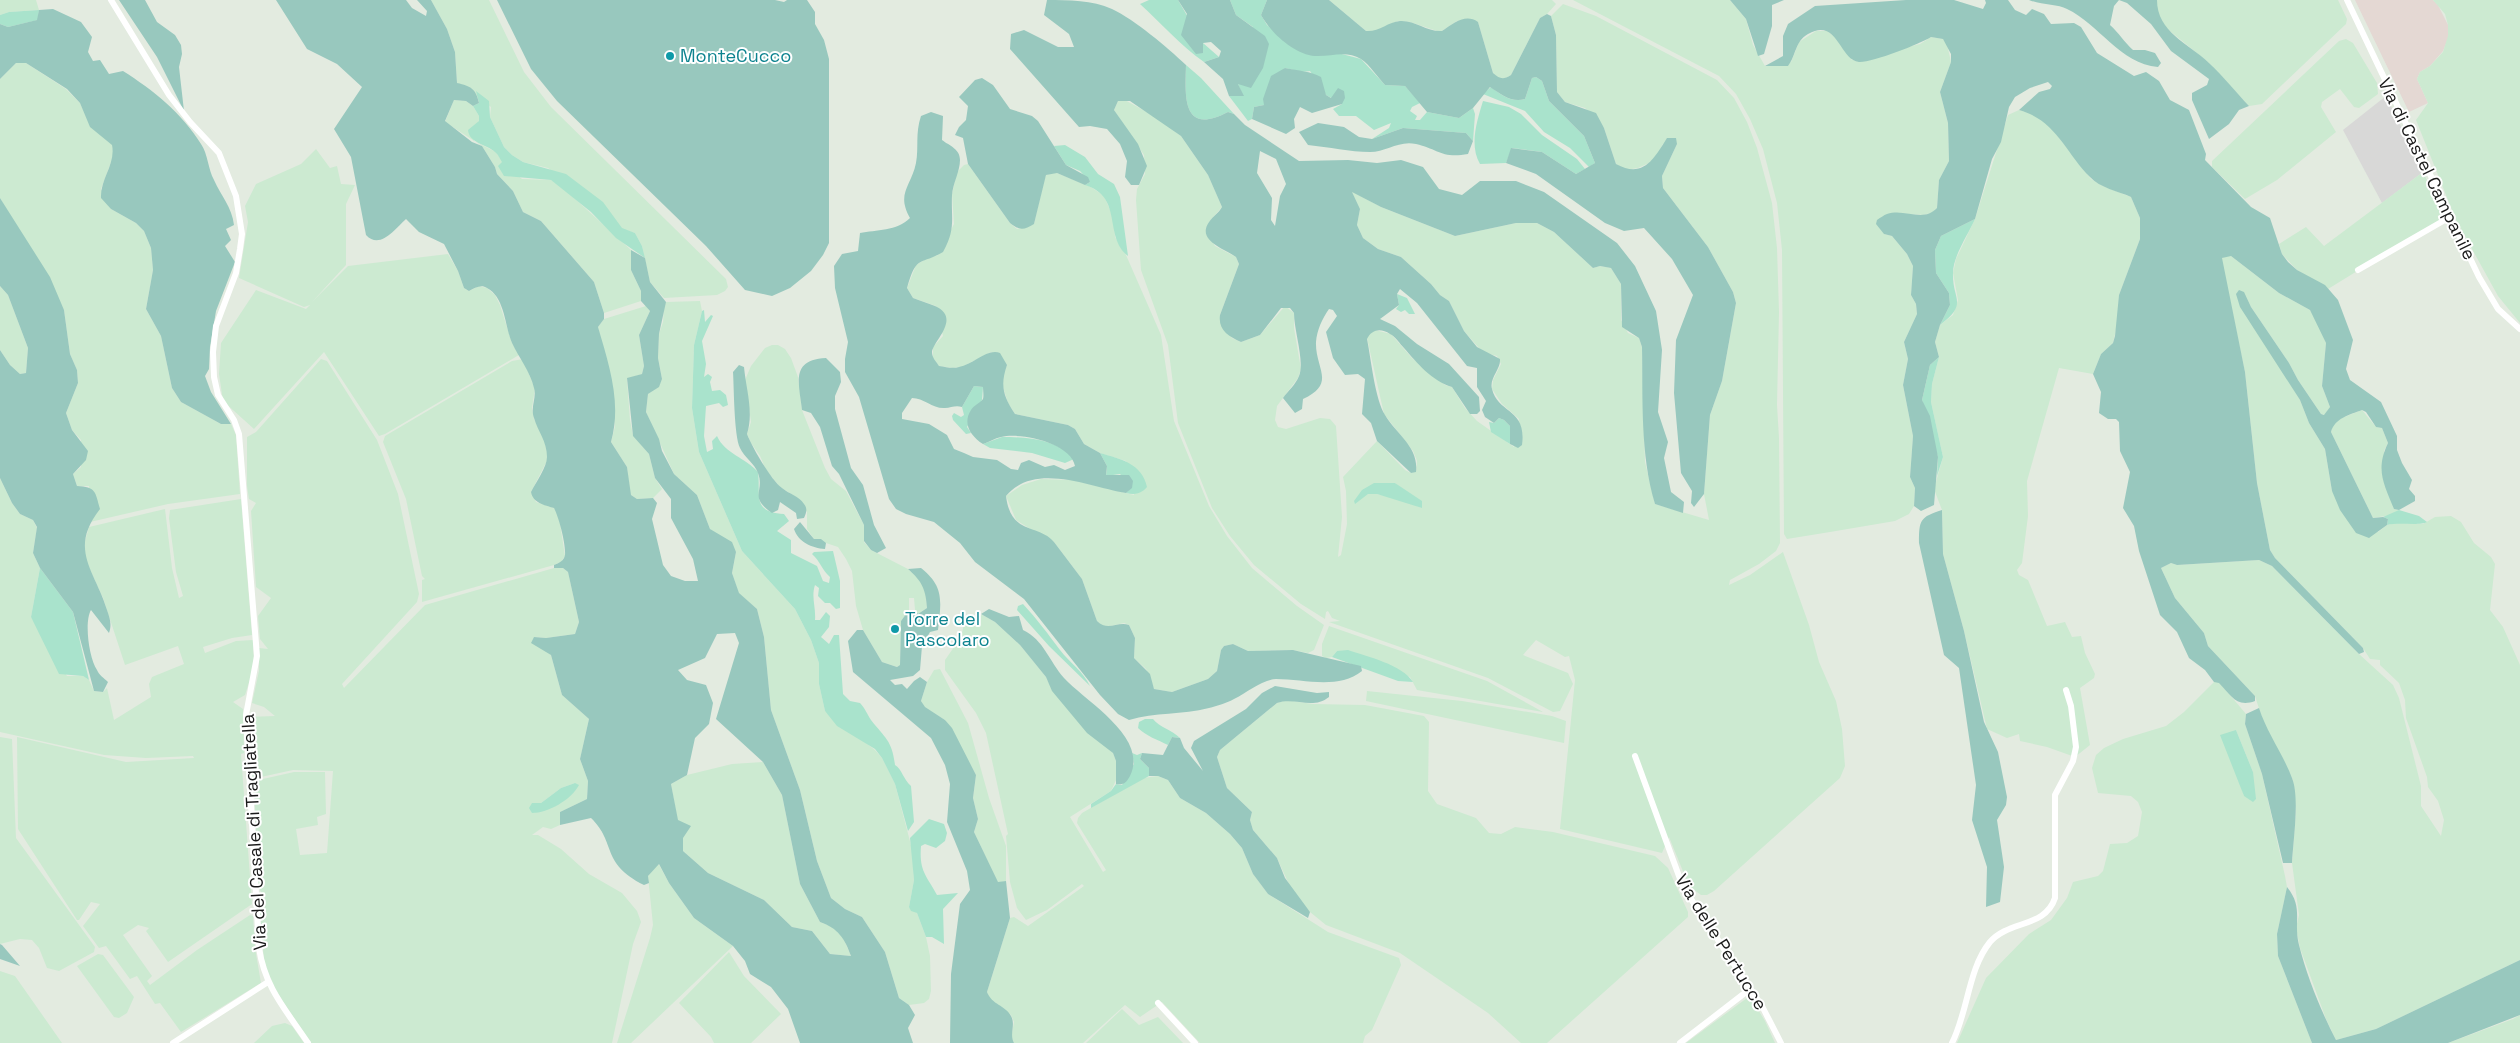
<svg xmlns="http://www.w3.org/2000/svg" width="2520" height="1043" font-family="'Space Grotesk',sans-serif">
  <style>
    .residential { fill: #d8d8d7 }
    .industrial { fill: #e4d8d3 }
    .farmland { fill: #ccead1; fill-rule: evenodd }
    .grass { fill: #a9e3cc }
    .forest { fill: #98c8be; fill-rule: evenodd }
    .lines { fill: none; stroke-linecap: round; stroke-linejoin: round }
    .minor { stroke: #fff; stroke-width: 6 }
    .culture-dot { fill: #0f9aa8; stroke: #fff; stroke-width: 2 }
    .labels { text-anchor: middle; stroke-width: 4; stroke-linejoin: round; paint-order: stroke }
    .culture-label { font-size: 18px; fill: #0d838f; stroke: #fff; text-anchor: start }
    .street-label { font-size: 18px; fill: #1a1a1a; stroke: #fff }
  </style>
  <rect width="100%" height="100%" fill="#e3ebe0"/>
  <path class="residential" d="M2386 96 2423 172 2382 203 2343 130Z"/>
  <path class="industrial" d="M2355 0H2433L2438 5 2448 25 2449 36 2443 51 2430 66 2420 72 2417 79 2428 103 2409 112Z"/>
  <path class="farmland" d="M0 0H36L39 10 9 12 0 15Z
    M431 0H489L524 72 551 107 726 279 728 287 725 291 717 295 664 298 650 282 642 246 635 233 622 229 614 219 548 168 523 162 512 155 504 147 490 117 491 107 457 83 455 52 447 29Z
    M1329 0H1552L1556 4 1547 14 1540 18 1511 75 1505 79H1499L1493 73 1478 22 1457 21 1442 31H1437L1410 22 1398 21 1373 32 1366 31Z
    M1573 0H1730L1746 19 1753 45 1765 66 1791 62 1799 42 1816 31H1827L1835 37 1852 60 1920 44 1931 37 1943 39 1947 44 1951 62 1940 92 1948 123 1949 161 1939 180 1937 208 1932 213 1923 215 1894 213 1884 234 1892 236 1907 254 1913 266 1911 295 1916 304 1917 314 1904 342 1908 359 1903 385 1913 436 1910 477 1915 488 1914 506 1909 514 1895 521 1830 532 1787 539 1784 534 1782 250 1777 203 1763 149 1750 119 1736 94 1719 76Z
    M2157 0H2338L2347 19 2346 24 2262 104 2249 106 2209 63 2165 27 2157 13Z
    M2433 0H2520V323L2498 296 2456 220 2416 120 2428 103 2417 79 2420 72 2430 66 2443 52 2448 36V25L2445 14Z
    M1563 4 1596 16 1717 80 1734 98 1747 122 1757 148 1772 203 1777 248 1779 312 1777 405 1779 438 1780 543 1776 551 1759 564 1730 580 1729 585 1750 575 1783 552 1809 625 1819 662 1836 701 1842 729 1845 766 1840 778 1714 891 1707 895H1701L1689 886 1669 837 1662 853 1560 829 1575 680 1569 656 1565 657 1536 640 1523 655 1568 673 1573 684 1560 711 1553 712 1488 678 1329 622 1340 621 1332 618 1328 611 1326 612 1325 619 1301 604 1254 565 1230 536 1212 508 1178 423 1168 345 1141 270 1136 200 1137 189 1145 174 1144 155 1114 110 1118 101 1123 99 1156 117 1181 136 1208 175 1222 207 1209 222 1206 230 1215 246 1236 257 1239 264 1220 315 1232 338 1241 342 1260 335 1285 306 1294 313V328L1301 369 1298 378 1277 406 1275 420 1278 427 1286 429 1320 418 1330 419 1336 426 1342 517 1338 557 1341 555 1347 524 1346 491 1343 477 1377 441 1405 470 1411 473 1416 471 1417 461 1413 451 1384 414 1367 338 1370 333 1375 330 1391 334 1412 358 1445 385 1452 387 1465 408 1477 421 1514 447 1519 419 1502 404 1492 389 1493 380 1501 364 1497 356 1485 353 1478 347 1464 331 1449 301 1440 295 1431 284 1401 257 1378 249 1363 238 1357 225 1360 209 1351 191 1381 207 1455 236 1516 223H1537L1554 232 1593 268 1600 266 1611 268 1621 284V320L1628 333 1639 338 1642 347 1645 462 1655 504 1709 520 1704 494 1710 415 1722 381 1736 303 1733 292 1708 247 1663 188 1662 176 1677 144H1663L1657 156 1649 163 1638 168 1626 170 1616 164 1604 128 1585 108 1565 102 1557 92 1556 35 1551 16ZM1395 483 1422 508 1402 500 1377 494H1368Z
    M2346 39 2353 43 2377 83 2378 94 2359 108 2354 107 2340 89 2322 102 2321 107 2336 132 2277 180 2245 199 2212 167V161L2339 41Z
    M16 63H26L66 89 80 103 91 127 112 144 114 154 101 189 111 209 136 223 144 231 151 248 153 270 146 309 161 336 172 388 181 402 221 424H231L236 435 240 494 168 504 90 522 89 486H77L73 474 81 467V440L72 430 66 413 78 383 77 370 70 354 64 310 0 198V79Z
    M454 100 466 101 473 106 479 116V121L475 127 474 141 496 152 503 162 522 179 551 180 561 186 631 250V270L641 291V301L604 313 594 282 541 221 523 212 513 191 497 174 495 167 482 146 445 122Z
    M2019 110 2034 114 2050 126 2091 179 2103 186 2131 197 2140 218V239L2119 295 2118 321 2113 343 2101 354 2093 374 2059 368 2027 481 2028 516 2022 563 2017 570 2019 575 2028 580 2047 626 2065 622 2072 637 2081 636 2085 653 2095 674 2094 678 2080 688 2090 745 2075 757 2047 747 2020 741 2019 734 2007 738 1987 729 1964 631 1943 554 1942 510 1934 489 1943 457 1931 402 1932 384 1939 357 1935 342 1940 325 1953 315 1958 300 1953 273 1956 259 1975 219 2008 115Z
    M316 149 330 168 337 166 341 184 355 185 346 204V265L312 302 348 266 448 254 458 271 464 288 469 291 479 286 487 288 495 295 500 305 512 343 519 355 385 434 379 436 324 352 254 429 223 401 219 374 221 343 256 290 306 309 310 305 304 307 239 278 248 222 245 206 256 184 301 164Z
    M968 164 1010 223 1017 229 1034 224 1044 181 1046 175 1051 173H1057L1091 187 1104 196 1114 219 1115 237 1126 255 1161 335 1174 421 1209 506 1227 536 1252 568 1297 606 1324 625 1314 650 1308 653 1293 650 1248 651 1233 644 1224 646 1221 650 1217 671 1208 679 1172 692 1154 689 1146 669 1134 658 1135 638 1129 625 1124 623 1107 627 1101 625 1097 621 1082 579 1054 542 1044 535 1035 532 1016 520 1006 496 1022 485 1041 479 1073 480 1134 495 1126 461 1100 453 1084 444 1075 429 1068 425 1015 414 1008 403 1001 381 1007 365 991 352 962 367 953 368 939 366 933 358V347L943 336 936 306 913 298 907 288 916 265 929 257 938 255 954 224 952 194 957 172 964 165Z
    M2423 172 2445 217 2328 289 2297 270 2282 254 2279 244 2306 227 2324 246Z
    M2226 256H2231L2279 293 2310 310 2317 321 2326 343 2322 386 2330 407 2325 415 2321 414 2298 380 2289 363 2251 307 2244 293 2269 349 2300 400 2309 423 2325 449 2332 491 2378 532 2387 525 2398 522 2423 524 2435 517 2451 516 2461 522 2474 543 2491 557 2495 564 2490 610 2503 627 2520 665V960L2376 1029 2336 1040 2326 1019 2300 948 2296 928 2299 915 2292 863 2296 812 2293 780 2264 724 2255 696 2208 646 2204 633 2175 598 2161 568 2171 563 2177 565 2259 560 2272 566 2359 654 2393 685 2399 698 2421 786V806L2441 836 2444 820 2438 801 2428 787 2427 777 2406 718 2405 700 2399 683 2380 665V660L2370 659 2363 648 2275 558 2270 550 2257 483 2245 372 2222 264V258Z
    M0 286 8 295 28 348 26 373 20 374 10 365 0 350Z
    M700 301 702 311 694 345 692 408 699 452 742 551 795 609 811 640 819 663V684L825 711 875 750 882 758 895 784 912 849 914 880 909 907 917 913 926 937 930 956 931 991 929 999 924 1003 909 1005 899 998 885 952 862 917 845 909 831 898 817 861 800 790 771 710 764 637 757 609 739 594 732 573 736 552 710 529 697 495 674 474 646 412 648 394 658 387 662 379 658 358 659 334 663 322 664 306 666 302Z
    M646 306 650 311 639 335 644 366 642 374 627 379 630 420 633 435 649 454 655 478 662 489 653 498 637 499 631 495 629 490 627 467 611 442 615 426 598 327 604 319Z
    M772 345H778L785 349 791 358 798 377 802 410 825 468 831 479 846 491 864 525V542L871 550 908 569 918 578 926 591 927 608 918 614 915 610 914 598H909V610L901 621 900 665 897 667 882 662 863 630 856 606 852 571 846 559 838 547 814 539 807 529V512L796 497 780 487 766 470 760 456 751 443 747 434 751 422 745 380 751 366 765 348Z
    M321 359 327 361 377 440 398 494 419 594 417 602 342 684 344 688 425 605 554 568H563L568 572 579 622 575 634 546 638 534 637 551 655 562 695 589 719 580 759 588 781 587 799 560 812V825L551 829 543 827 532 835H538L561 849 589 874 622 893 637 911 641 922 633 944 612 1043H311L265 975 260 910 263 896 258 886 254 781 294 772H325L326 814 317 817 318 825 296 829 300 855 327 853 333 771 293 770 252 779 249 717 275 716 264 707 252 703 259 671V648L268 649 260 639 258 616 271 598 256 587 251 511 256 503 249 499 247 486V437L256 432ZM575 783 532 813V804L541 803 561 788Z
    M523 359 535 389 532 408 534 419 546 441 548 459 531 492 536 502 554 508 559 517 565 556 561 562 554 565 422 602V580L425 579 422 576 406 499 383 442 385 436 512 361Z
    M2362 410 2376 427 2382 428 2388 443 2384 451 2394 509 2399 510 2391 515 2373 518 2331 432 2333 424 2339 419Z
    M0 478 12 503 20 514 33 520 37 528 33 553 40 568 31 617 67 676H83L89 680 94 691 103 692 107 688 114 720 151 697 149 684 152 677 184 664 178 646 125 665 103 598 85 559V541L89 527 165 509 172 568 179 598 183 596 176 572 169 518 170 510 241 499 252 635 232 638 203 647 205 653 236 641 253 640 254 667 245 695 233 702 243 709 244 753 241 754 252 904 168 962 146 931 149 928 138 925 123 935 152 976 147 981 150 985 197 950 250 915 253 916 255 948 261 983 181 1032 160 1003 155 1004 137 976 130 979 106 946 99 948 83 926 100 904 91 902 79 920H77L18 829 17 737 126 762 194 758 193 756 146 758 104 755 0 732Z
    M983 615 995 622 1020 645 1046 677 1053 691 1113 753 1116 761 1117 778 1111 791 1070 817 1103 872 1106 870 1077 823 1078 818 1082 813 1143 778 1158 776 1168 780 1180 798 1206 813 1230 834 1242 848 1253 874 1268 894 1328 932 1399 958 1401 965 1372 1030 1365 1036 1363 1043H1200L1162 1002 1140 1017 1125 1005 1083 1043H1014L1011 1038 1014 1022 1011 1015 990 1000 987 992 1010 918 1014 917 1028 926 1084 886 1082 884 1047 910 1026 920 1017 908 1010 882 1006 836 1008 834 986 733 976 713 945 670V660L961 637 965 620 972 616Z
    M1329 626 1487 681 1543 712 1417 690 1410 677 1337 651 1332 657 1326 658 1322 656V644Z
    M940 669 968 723 989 798 1006 846V881L998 883 974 832 978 819 973 798 976 775 945 720 924 707 921 701 927 682 934 670Z
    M2214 682H2219L2246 714 2245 724 2262 774 2285 876 2287 887 2277 934 2278 956 2312 1043H1957L1986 978 2029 934 2051 920 2067 898 2073 882 2098 876 2103 871 2110 844 2127 843 2138 836 2142 812 2138 802 2131 796 2098 793 2092 768 2096 755 2104 748 2123 739 2166 726 2184 712ZM2236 730 2253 772 2244 796 2239 780Z
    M1367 691 1462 701 1552 716 1566 721 1564 743 1366 701Z
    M1286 700 1313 704 1365 705 1424 716 1429 722 1428 791 1437 804 1476 818 1489 833 1501 834 1515 827 1553 832 1655 856 1668 868 1688 912V917L1547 1043H1521L1488 1013 1400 953 1326 925 1310 912 1292 891 1277 858 1253 830 1250 820 1252 812 1227 788 1217 757 1220 750 1277 703Z
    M0 737 12 739 16 838 95 947 94 952 59 971 47 968 39 948 32 940 20 939 0 944Z
    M763 762 782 795 800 884 820 922 831 926 842 935 851 956 830 954 812 931 792 927 764 900 708 873 683 851 671 784 687 775 732 764Z
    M658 863 669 883 694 918 733 946 631 1043H617L650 938 653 925 648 876Z
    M729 952 744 976 781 1014 751 1043H714L711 1037 679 1003Z
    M98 954 103 955 134 997 127 1013 119 1018 114 1017 77 966Z
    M0 971 15 976 62 1043H0Z
    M1747 998 1752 1000 1765 1021 1775 1043H1686Z
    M1122 1009 1139 1025 1158 1017 1183 1043H1086Z
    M2520 1015V1043H2448L2513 1019Z
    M285 1023 292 1026 304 1043H254L272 1026Z"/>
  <path class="grass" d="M1149 0H1178L1203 43 1219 57 1204 62C1180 45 1161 23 1140 4Z
    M1230 0H1267L1261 15 1267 25 1273 30 1316 56 1338 53 1361 59 1385 85 1405 86 1420 103 1412 107 1410 111 1417 116 1415 120H1420L1427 112 1459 118 1473 108 1475 114 1473 141 1466 133 1403 128 1372 139 1389 128 1391 123 1374 130 1356 116H1339L1333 109 1342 104 1326 95 1310 71 1302 72 1285 68 1264 105 1254 107 1252 119 1248 121 1229 96H1243L1238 84 1253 27 1236 15Z
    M39 10 38 20 8 27 0 24V15L9 12Z
    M1186 65 1201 78 1234 114 1228 112C1182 136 1185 98 1186 65Z
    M1536 77 1542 81 1549 101 1584 136 1595 163 1589 167 1570 148 1544 132 1525 111 1483 94 1491 87C1501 95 1512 103 1525 99L1532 78Z
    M476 91 489 101 490 117 504 147 512 155 523 162 566 174 603 202 622 228 635 233 642 246 645 258 616 238 591 212 551 180 504 176 498 166 502 162C500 159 498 154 495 152 486 144 469 143 468 130L479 121V116L473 106 479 103Z
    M1483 101 1509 107 1521 114 1542 135 1577 159 1585 169 1576 174 1542 152 1512 148 1506 163 1480 164C1469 145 1477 121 1483 101Z
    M1065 145 1085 157 1098 174 1114 184 1120 197 1128 256C1103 236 1124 197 1085 185L1090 182 1080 171 1066 165 1054 146Z
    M1975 219C1968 235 1953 256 1953 273 1952 300 1969 303 1940 325L1950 305 1949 293 1936 273 1935 250 1941 236Z
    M1397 294 1407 298 1415 314H1409L1405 310 1401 312 1396 309 1399 305Z
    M704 310 705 322 711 315 713 316 702 341 706 364 704 377 708 374 712 377 710 382 712 391 720 390 726 395 728 405 723 407 719 403 706 406 704 436 707 452 713 449 712 441 717 436C725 454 746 458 758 472 761 495 751 512 784 514L789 521 777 531 791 540V553L817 566 823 581 829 583 830 577C822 570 820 561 812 554L814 552 833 551 840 581V608L836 609 830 603H825L818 596 819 588 815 585C811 597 816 607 815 620H820L826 612 830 616 829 627 821 637 829 644 834 635H839L843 694 850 701 860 703C865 708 867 714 871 720 885 738 892 740 895 765 902 769 903 779 911 786L914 822 908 831 895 784 882 758 875 749 837 726 825 711 819 684V663L811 640 795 609 742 551 699 452 692 408 694 345 702 311Z
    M1939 357 1932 384 1931 402 1943 457 1937 476 1938 457 1922 400 1930 365Z
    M974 386 983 387 982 400 967 427 971 433 966 434 953 420 952 416 954 413 961 417 964 415 962 407Z
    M1499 418 1504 420 1510 426V444L1491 432 1489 422 1494 423Z
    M1002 437C1026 437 1058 439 1074 459L1065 463 1032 453 990 448 983 444Z
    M1100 453C1120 459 1142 463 1147 487 1141 494 1135 495 1126 493L1132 487 1120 474 1106 476 1107 466Z
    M1374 483H1395L1422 501V508L1377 494H1368L1355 504 1354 501 1362 490Z
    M2399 510 2419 516 2427 522C2421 526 2398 522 2387 525L2388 519 2383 517Z
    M40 568 73 612 89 680 83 676 59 674 31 617Z
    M1023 604C1037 619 1048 634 1060 650 1070 663 1083 671 1090 686L1049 646 1017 610 1018 606Z
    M1348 650C1366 656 1403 665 1413 682L1398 681 1332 657 1337 651Z
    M1145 719H1153C1159 727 1172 730 1180 738L1172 737 1168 745C1158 740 1146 736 1138 728L1139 722Z
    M2236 730 2253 772 2256 799 2253 802 2244 796 2220 735Z
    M1132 753 1137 755 1142 753 1140 759 1149 768V776L1091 808V804L1111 791 1116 784 1122 785 1134 764Z
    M575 783 579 785C571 800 548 813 532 813L529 808 532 803H541L561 788Z
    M929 819 944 824 947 833 945 841 936 848 925 844 921 846C919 871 926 875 937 895L958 893 943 909 944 944 932 937H926L917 913 911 911 909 907 914 880 910 838Z"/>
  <path class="forest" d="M119 0H145L157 22 175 35 181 45 182 54 179 67 184 111 157 57Z
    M276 0H406L412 8 426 16 427 11 417 0H431L447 29 455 52 457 83C471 86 476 89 479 103L473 106 466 101 454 100 445 121 472 142 482 146 495 167 497 174 513 191 523 212 541 221 594 282 604 313V319L598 327C609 365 622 403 611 442L627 467 631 495 637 499 653 498 657 503 652 519 663 565 671 576 685 581H698L693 559 671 518V499L655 478 649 454 633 436 627 378 642 374 644 366 639 335 650 311 641 301V291L631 270V250L645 258 650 282 666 302 659 334 658 358 662 379 659 387 648 394 646 412 659 439 662 451 674 474 697 495 710 529 732 542 736 552 732 573 739 593 757 609 764 637 771 710 800 790 817 861 831 898 845 909 862 917 885 952 899 998 909 1005 915 1015 908 1028 913 1043H800L788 1009 771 987 750 974 745 961 733 946 694 918 669 883 659 864 648 876 649 883 644 885C600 863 617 843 591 818L560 825V812L587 799 588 781 580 759 589 719 562 695 551 655 531 643 534 637 546 638 575 634 579 622 568 572 563 568H554V565C559 563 564 561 565 555 566 544 559 518 554 508 544 505 533 503 531 492 536 482 547 467 547 457 547 441 538 432 534 418 530 407 537 397 534 388 530 371 519 358 512 343 505 327 505 297 487 288 481 284 475 288 469 291L464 288 458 271 444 244 419 232 406 219C395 229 380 250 366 235L351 157 334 129 362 87 337 64 307 49ZM735 633 739 643 716 719 763 762 782 795 800 884 820 922C838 928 845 939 851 956L830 954 812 931 792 927 764 900 708 873 683 851V838L691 826 678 820 671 784 687 775 695 738 709 724 713 703 706 685 687 680 678 670 705 658 717 634Z
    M497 0H775L784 2 787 0H807L815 12V24L824 40 829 59V243L823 255 811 271 790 288 772 296 745 290 706 246 557 101 531 69Z
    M1047 0C1069 0 1092 0 1112 9 1135 20 1167 47 1186 65 1185 98 1182 136 1228 112L1234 114 1245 125 1299 161 1348 160 1377 163 1401 160 1423 167 1439 189 1462 195 1480 181H1516L1544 192 1617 243 1635 266 1656 311 1662 350 1658 412 1668 442 1664 458 1671 492 1684 502 1683 513 1655 504C1640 454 1643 399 1642 347L1639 338 1622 327 1621 284 1611 268 1600 266 1593 268 1554 232 1537 223H1516L1455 236 1381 207 1352 192 1360 209 1357 225 1363 238 1378 249 1401 257 1431 284 1440 295 1449 301 1464 331 1477 347 1500 359C1501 369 1489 378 1492 389 1498 414 1527 408 1522 445L1518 448 1510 444V426L1504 420 1499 418 1494 423 1485 417 1482 410 1486 401 1477 387V368L1467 366 1417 303 1400 289 1397 294 1399 305 1380 319 1395 326 1417 344 1449 364 1479 397 1480 411 1477 414H1470L1452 387C1432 381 1417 363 1404 348 1400 344 1395 336 1390 334 1381 328 1372 329 1367 339 1371 359 1375 399 1385 415 1397 435 1419 447 1416 472L1411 473 1377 441 1371 423 1362 414 1365 379 1358 374 1345 375 1333 358 1326 332 1337 316 1333 310 1329 309C1322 319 1317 330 1316 342 1315 369 1337 383 1303 399L1302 409 1295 413 1283 398C1288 391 1296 384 1299 376 1305 362 1294 331 1294 313L1290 308H1281L1260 335 1241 342C1228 336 1218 330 1220 315L1239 264 1236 257C1225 249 1196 241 1209 222 1213 216 1219 213 1222 207L1208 175 1181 136 1130 101H1118L1114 110 1138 144 1147 166 1139 185H1131L1125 177 1127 161 1120 144 1107 129 1090 126 1079 127 1010 49 1011 34 1024 30 1058 47H1074L1069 34 1044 15ZM1260 151 1276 159 1286 184 1280 196 1275 226 1271 220 1272 198 1257 173Z
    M1178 0H1230L1236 15 1265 36 1269 44 1263 68 1251 88 1238 84 1244 96H1229L1223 79 1204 62 1219 57 1221 51 1211 42 1203 43V53L1196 54 1181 35 1187 14Z
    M1267 0H1329L1366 31C1379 32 1388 22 1400 21 1415 20 1427 32 1442 31 1453 24 1465 13 1478 22L1493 73C1500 79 1503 80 1511 75L1540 18 1547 14 1551 16 1556 35 1557 92 1565 102 1596 113 1604 128 1616 164C1643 179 1654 159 1667 138H1676L1677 144 1662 176 1663 188 1708 247 1733 292 1736 303 1722 381 1710 415 1704 494 1694 507 1691 503 1692 491 1681 473 1674 393 1676 340 1693 295 1672 259 1644 228 1624 231 1605 223 1536 174 1506 163 1511 148 1542 152 1576 174 1595 163 1584 136 1549 101 1542 81 1536 77 1532 78 1525 99C1512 103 1502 95 1490 87L1473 108 1459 118 1427 112 1405 86 1385 85C1378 78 1370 65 1361 59 1346 50 1331 57 1315 56 1294 54 1271 33 1261 15Z
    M1730 0H1784L1772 5V26L1764 54 1758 56 1746 19Z
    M1906 0H1954L1983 9 1986 3 1985 0H2008L2015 10 2026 15 2032 9 2044 14 2051 24 2074 23 2081 27 2097 53 2134 76 2146 72 2159 81 2170 100 2189 110 2206 154 2205 160 2251 207 2270 218 2282 254 2288 262 2297 270 2325 285 2338 300 2353 340 2346 369 2350 380 2381 402 2397 436V450L2402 463 2412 480 2409 489 2415 496V501L2399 510 2394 509C2384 484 2375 470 2388 443L2382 428 2376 427 2366 412 2362 410C2349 415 2335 418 2331 432L2373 518 2383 517 2388 519 2387 525 2369 538 2356 533 2340 510 2332 491 2325 449 2309 423 2300 400 2240 307 2236 294 2239 290 2244 292 2251 307 2289 363 2298 380 2321 414 2324 415 2330 407 2322 386 2326 343 2310 310 2279 293 2231 256 2222 258 2245 372 2257 483 2270 550 2275 558 2363 648 2364 652 2359 654 2272 566 2259 560 2177 565 2171 563 2161 568 2175 598 2204 633 2208 646 2255 696V701C2236 708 2231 695 2219 683L2214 682 2205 670 2189 658 2177 632 2160 615 2139 551 2134 526 2123 508 2130 472 2120 451 2119 422 2116 419H2108L2099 413 2101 392 2093 374 2101 354 2113 343 2115 336 2119 295 2140 239V218L2131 197C2118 191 2100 188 2090 177 2065 152 2056 120 2019 110L2039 92 2050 89 2052 86 2048 82 2030 88 2015 97 2009 107 2001 142 1992 159 1975 219 1941 236 1935 250 1936 273 1949 293 1950 305 1940 325 1935 342 1939 357 1930 365 1922 400 1930 416 1938 457 1934 505 1921 511 1914 506 1915 488 1910 477 1913 436 1903 385 1908 359 1904 342 1917 314 1916 304 1911 295 1913 266 1907 254 1892 236 1884 234 1876 224 1877 220C1880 218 1884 215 1887 214 1905 208 1923 223 1937 208L1939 180 1949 161 1948 123 1940 92 1951 62V54L1943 39 1931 37C1920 44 1871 63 1859 62 1839 60 1838 17 1808 34 1795 41 1796 56 1788 66H1765L1783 56V36L1788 24 1815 6Z
    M2029 0H2157C2157 32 2188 43 2209 63 2223 76 2236 92 2249 106L2239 110 2229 124 2209 139 2192 100V93L2207 85 2209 79 2171 51 2151 24 2127 3 2119 0 2114 6 2110 25C2119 33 2124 42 2133 50H2145L2155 53 2161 63 2158 67C2120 64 2099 24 2067 9 2058 4 2041 5 2029 0Z
    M53 9 81 22 92 37 88 52 93 61 100 60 109 74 123 71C153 90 182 113 201 144 208 154 208 169 214 180 221 196 232 207 234 225L226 229 231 240 225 246 235 262 216 311 210 347 209 369 205 376 211 392 231 424H221L181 402 172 388 161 336 146 309 153 270 151 248 144 231 136 223 111 209 101 198C100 179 116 164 112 145L90 127 80 103 67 89 26 63H16L0 79V24L8 27 37 20 39 10Z
    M1285 68C1299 71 1310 71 1321 77L1326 95 1331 98 1338 88 1344 91 1345 98 1342 104 1312 113 1300 107 1294 119 1295 128 1286 134 1252 119 1254 107 1264 105 1263 99 1271 76Z
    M982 78 993 85 1010 109 1032 116 1038 121 1066 165 1088 177 1090 182 1085 185 1057 173 1046 175 1034 224C1024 230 1020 231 1010 223L968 164 963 138 955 135 959 127 966 120 968 106 959 97 975 80Z
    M931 112 943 116 942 140C950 146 960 149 960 160 960 171 953 183 952 195 951 219 956 229 943 252 919 266 917 254 907 288L913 298C920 301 928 303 935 306 962 318 933 341 932 352 932 358 936 361 939 366 946 367 953 369 959 367 973 365 987 348 1000 353L1007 365C1000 385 1003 396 1015 414L1068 425 1075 429 1084 444 1100 453 1107 466 1106 475H1129L1133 481 1132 488 1126 493C1092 488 1035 461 1006 496 1011 536 1038 523 1054 542L1082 579 1097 621C1108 632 1117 621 1129 625L1135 638 1134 658 1150 674 1154 689 1172 692 1208 679 1217 671 1221 650 1224 646 1233 644 1248 651 1293 650 1361 666 1362 671C1338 690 1304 679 1276 679 1261 680 1247 693 1234 699 1227 703 1217 706 1209 708 1182 715 1155 712 1129 720L1118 714 1100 695 1024 599 975 562 960 543 934 522 906 514 896 509 889 499 859 397 845 372V359L848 342 835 288 834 266 842 254 858 251 860 233C876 230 897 231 910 218 896 193 911 187 916 163 919 147 915 134 921 116ZM974 386 983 387C983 390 984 396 983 399 980 403 974 405 971 410 962 424 971 436 983 444 989 442 995 438 1001 437 1021 432 1071 443 1075 466L1065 470 1054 465 1045 467 1029 460 1021 463 1018 470 1011 469 997 460 973 457 964 453 954 449 947 435 929 424 902 419V413L912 398C924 398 933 409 945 408 951 408 955 405 962 407Z
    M1318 123 1344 127 1359 137 1372 139 1403 128 1466 133 1473 141 1468 154C1442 159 1438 149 1416 144 1399 140 1386 152 1370 152 1350 152 1329 147 1308 145L1299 132Z
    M0 198 50 277 64 310 70 354 77 370 78 383 66 413 72 430 88 451 86 460 73 474 77 486C96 487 95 491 100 509 68 550 95 570 107 610 110 619 112 624 109 633L91 610C84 622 89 658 97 670 99 675 104 678 108 682L103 692 94 691 73 612 40 568 33 553 37 527 33 520 20 514 12 503 0 478V350L10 365 20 374 26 373 28 348 8 295 0 286Z
    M826 358 840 372 841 382 835 396V409L851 468 863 485 874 525 886 548 877 553 871 550 864 541V525L839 474 832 466 820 427 811 413 802 410C799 383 790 360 826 358Z
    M739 365 744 367C746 389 754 412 747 434 752 447 771 480 782 488 789 494 799 496 804 504 808 509 806 513 804 518L797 519 796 513 780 502 778 510 772 513C748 496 765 492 758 473 755 464 744 457 740 448 734 436 734 387 733 372Z
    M1942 510 1943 554 1964 631 1984 722 1998 752 2007 797 2006 805 1997 820 2004 867 2000 902 1986 907 1987 867 1972 820 1976 785 1959 668 1944 655 1919 543C1919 520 1920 517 1942 510Z
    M800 522 814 539H821L826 543 825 549C812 548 798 542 794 529Z
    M921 568C945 587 941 602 938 630L930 632 922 646 920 670 913 676 890 680 895 685 902 684 907 689 914 681 920 677 927 682 921 701 925 707 945 720 952 728 976 775 973 798 978 819 974 832 998 882 1006 881 1010 918 987 992C992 1005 1005 1005 1011 1016 1016 1025 1009 1034 1014 1043H950L951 974 960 904 970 890 967 871 947 822 950 784 945 765 931 738 853 672 848 641 857 630H863L882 662 897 667 900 665 901 621 909 610H915L918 614 927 608C926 590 922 581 908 569Z
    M989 609 1009 617 1019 616 1023 630C1044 640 1049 661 1064 678 1086 702 1149 737 1130 776 1126 783 1124 785 1116 784V761L1113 753 1087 733 1052 691 1046 677 1020 645 995 622 981 614Z
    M1275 686 1317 693 1329 692V697C1313 710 1295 697 1277 703L1220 750 1217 757 1227 788 1252 812 1250 820 1253 830 1277 858 1285 878 1310 912 1308 918 1268 894 1253 874 1242 848 1230 834 1206 813 1180 798 1168 780 1158 776H1149V768L1140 759 1142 753 1163 755 1172 737 1180 738 1184 748 1203 771 1191 748 1194 741 1246 709 1262 693Z
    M2259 708C2267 733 2283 754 2292 778 2300 798 2293 841 2292 863H2283L2262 774 2245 724 2246 714Z
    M2287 887C2304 908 2293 921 2299 945 2307 977 2321 1011 2336 1040L2376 1029 2520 960V1015L2448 1043H2312L2278 956 2277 934Z
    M0 944 2 945 20 966 0 959Z"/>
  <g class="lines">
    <path class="minor" d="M111 0 169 95 190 122 219 153 236 196 242 234 240 249 236 273 216 326 213 352 214 377 218 395 234 420 239 434 257 656 246 715 259 948C265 988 286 1010 308 1043
      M2347 0 2479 277 2498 309 2520 329
      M2358 270 2450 217
      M1635 756 1683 887 1763 1008 1781 1043
      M1158 1003 1195 1043
      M173 1043 268 982
      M1680 1043 1750 989
      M1952 1043C1968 1012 1968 969 1990 942 2009 920 2045 928 2055 898V795L2073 761 2076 747 2071 706 2066 690"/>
  </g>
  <g class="culture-dot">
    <circle cx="670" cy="56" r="5"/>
    <circle cx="895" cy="629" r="5"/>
  </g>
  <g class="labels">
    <g class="culture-label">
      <text x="680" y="62">MonteCucco</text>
      <text x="905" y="625">Torre del<tspan x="905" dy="21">Pascolaro</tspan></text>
    </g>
    <g class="street-label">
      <text transform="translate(2427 169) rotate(64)" y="6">Via di Castel Campanile</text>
      <text transform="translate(254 832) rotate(-93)" y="6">Via del Casale di Tragliatella</text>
      <text transform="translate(1721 942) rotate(58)" y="6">Via delle Pertucce</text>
    </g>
  </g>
</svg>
